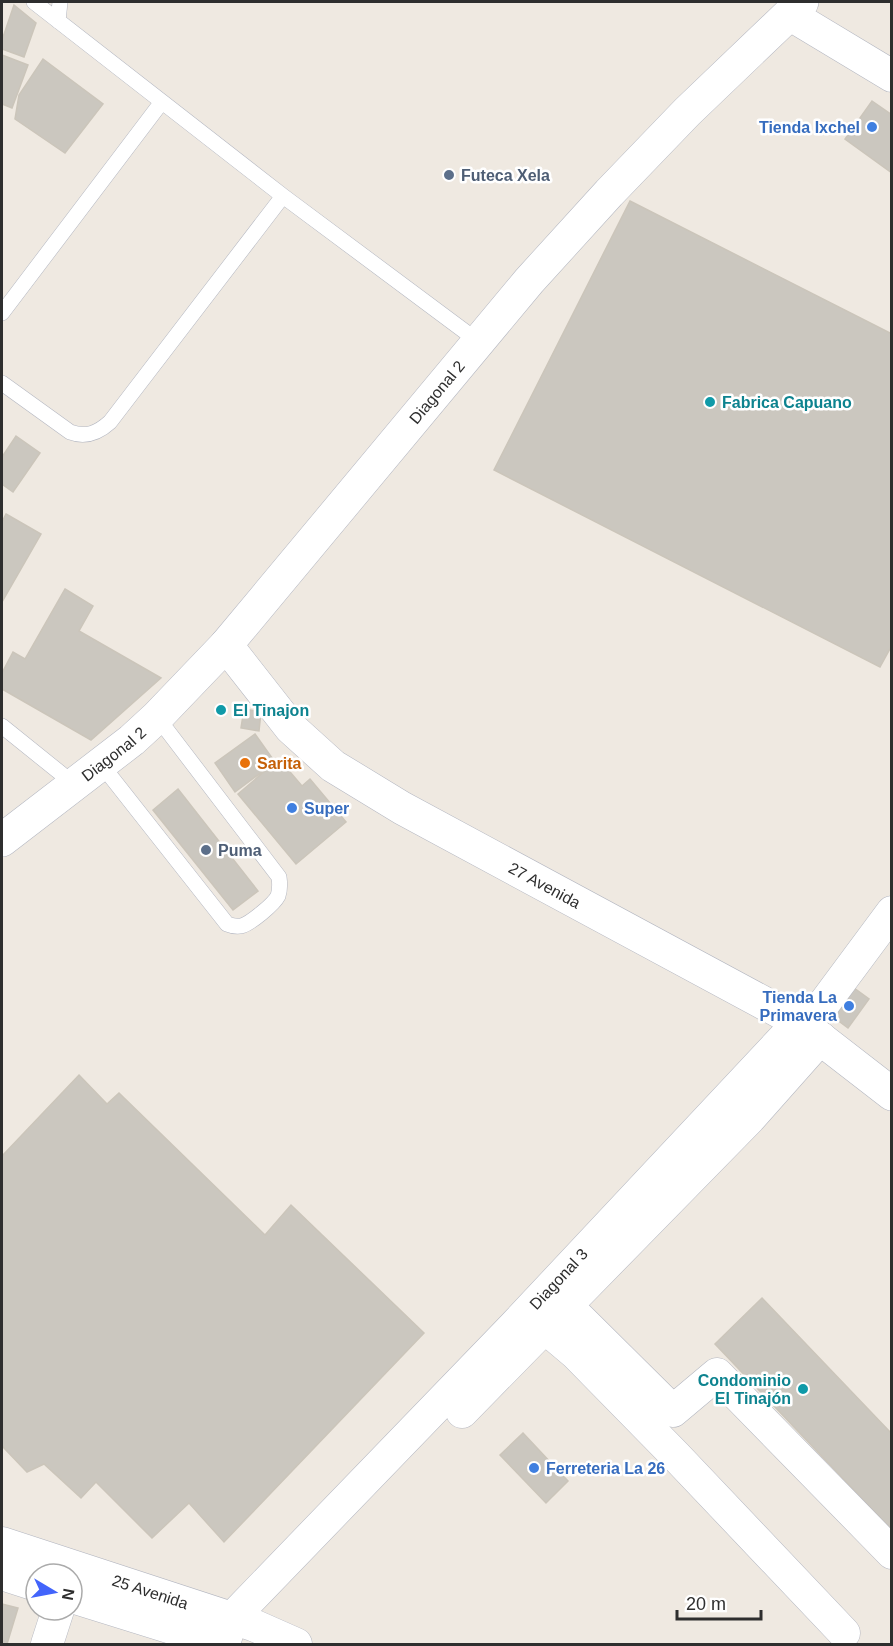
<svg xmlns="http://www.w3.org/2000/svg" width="893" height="1646" font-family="Arial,sans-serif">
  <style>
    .building { fill: #cbc7bf; stroke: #cbc5ba; stroke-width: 1.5 }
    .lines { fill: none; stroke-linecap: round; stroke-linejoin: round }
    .lane-casing { stroke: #b4b7c1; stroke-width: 16 }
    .street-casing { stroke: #b4b7c1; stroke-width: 33 }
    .secondary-casing { stroke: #b4b7c1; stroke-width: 34 }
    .lane { stroke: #fff; stroke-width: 15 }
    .street { stroke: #fff; stroke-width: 32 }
    .secondary { stroke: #fff; stroke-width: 33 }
    .shop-dot { fill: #3f7fe0; stroke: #fff; stroke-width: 2 }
    .service-dot { fill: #5c6f8a; stroke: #fff; stroke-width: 2 }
    .culture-dot { fill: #0f9aa8; stroke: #fff; stroke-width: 2 }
    .food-dot { fill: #e8710a; stroke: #fff; stroke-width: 2 }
    .labels { text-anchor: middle; stroke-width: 5; stroke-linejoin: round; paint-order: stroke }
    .shop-label { font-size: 16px; font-weight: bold; fill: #366cbe; stroke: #fff; text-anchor: end }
    .service-label { font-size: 16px; font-weight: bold; fill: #4e5e75; stroke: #fff; text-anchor: start }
    .street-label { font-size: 16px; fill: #2e2e2e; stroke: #fff }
    .culture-label { font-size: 16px; font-weight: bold; fill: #0d838f; stroke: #fff; text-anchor: start }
    .food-label { font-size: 16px; font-weight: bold; fill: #c56008; stroke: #fff; text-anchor: start }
  </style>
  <rect width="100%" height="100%" fill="#efe9e1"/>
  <path class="building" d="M14 5 36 23 24 57 2 49V40Z
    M2 55 28 65 12 108 2 104Z
    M43 59 103 104 65 153 15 119 19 95Z
    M872 101 892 115V173L845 139Z
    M630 201 892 334V645L880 667 494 470Z
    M16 436 40 453 13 492 2 484V457Z
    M6 514 41 534 2 602V522Z
    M65 589 93 606 79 631 161 678 91 740 2 689V673L13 652 25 659Z
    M244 709 261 712 259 731 241 728Z
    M255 734 275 762 235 792 215 763Z
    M279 759 302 786 310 779 346 822 296 864 238 794Z
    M178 789 258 891 233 910 153 810Z
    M850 985 869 999 848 1028 828 1013Z
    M79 1075 107 1104 119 1093 265 1235 291 1205 424 1333 224 1542 189 1503 152 1538 96 1482 81 1498 44 1464 27 1472 2 1446V1156Z
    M762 1298 892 1434V1530L715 1344Z
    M523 1433 568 1481 546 1503 500 1455Z
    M2 1604 18 1608 7 1644H2Z"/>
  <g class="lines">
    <g class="lane-casing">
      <path id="lane" d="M34 2 283 196 479 342
        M58 21 60 2
        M2 313 161 103
        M2 383 70 432C86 438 98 433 110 422L283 196
        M2 726 74 784
        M101 764 227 924C232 926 236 927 241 926 250 924 274 904 278 896 280 890 280 884 279 877L157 717"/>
    </g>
    <g class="street-casing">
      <g id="street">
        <path d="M789 14 892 76"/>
        <path d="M567 1306 673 1411 717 1374 892 1553"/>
        <path d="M544 1327 576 1354 676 1456 844 1633"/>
        <path d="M462 1412 750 1118 821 1038"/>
        <path id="s1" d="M2 1543 253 1625 296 1644"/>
        <path d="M2 1574 36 1585"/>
        <path d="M72 1597 223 1644"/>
        <path d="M47 1644 58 1610"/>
        <path id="s2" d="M224 1644 232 1618 514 1326 799 1022 823 1005 892 912"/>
      </g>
    </g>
    <g class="secondary-casing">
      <g id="secondary">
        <path id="s3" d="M226 645 291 728 333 766 402 808 799 1022 892 1094"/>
        <path id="s4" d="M2 840 132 740 157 717 226 645 529 281 609 193 687 112 802 2"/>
      </g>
    </g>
    <use href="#lane" class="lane"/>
    <use href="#street" class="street"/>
    <use href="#secondary" class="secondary"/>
  </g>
  <g class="shop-dot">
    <circle cx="872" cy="127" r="6"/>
    <circle cx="292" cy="808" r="6"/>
    <circle cx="849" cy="1006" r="6"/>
    <circle cx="534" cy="1468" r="6"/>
  </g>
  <g class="service-dot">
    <circle cx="449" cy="175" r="6"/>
    <circle cx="206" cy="850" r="6"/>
  </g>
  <g class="culture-dot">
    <circle cx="710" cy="402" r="6"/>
    <circle cx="221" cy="710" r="6"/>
    <circle cx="803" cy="1389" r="6"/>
  </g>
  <circle class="food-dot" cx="245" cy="763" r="6"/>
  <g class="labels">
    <g class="shop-label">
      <text x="860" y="133">Tienda Ixchel</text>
      <text x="304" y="814" text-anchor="start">Super</text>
      <text x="837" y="1003">Tienda La<tspan x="837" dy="18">Primavera</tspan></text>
      <text x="546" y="1474" text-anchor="start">Ferreteria La 26</text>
    </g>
    <g class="service-label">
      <text x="461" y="181">Futeca Xela</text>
      <text x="218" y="856">Puma</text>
    </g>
    <g class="street-label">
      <text dy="6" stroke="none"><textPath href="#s4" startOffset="627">Diagonal 2</textPath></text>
      <text dy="6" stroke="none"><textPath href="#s4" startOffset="141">Diagonal 2</textPath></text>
      <text dy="6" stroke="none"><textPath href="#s3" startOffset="405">27 Avenida</textPath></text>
      <text dy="6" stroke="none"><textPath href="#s2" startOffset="498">Diagonal 3</textPath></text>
      <text dy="6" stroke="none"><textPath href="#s1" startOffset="156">25 Avenida</textPath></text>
    </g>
    <g class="culture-label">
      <text x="722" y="408">Fabrica Capuano</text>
      <text x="233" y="716">El Tinajon</text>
      <text x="791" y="1386" text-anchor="end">Condominio<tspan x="791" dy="18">El Tinajón</tspan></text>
    </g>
    <g class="food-label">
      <text x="257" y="769">Sarita</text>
    </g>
  </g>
  <rect width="893" height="1646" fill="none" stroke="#2e2e2e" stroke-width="6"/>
  <g transform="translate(54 1592) rotate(100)"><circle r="28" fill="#ffffff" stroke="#ababab" stroke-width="1.5"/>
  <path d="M0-4.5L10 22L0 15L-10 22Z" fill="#4264fb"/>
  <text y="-9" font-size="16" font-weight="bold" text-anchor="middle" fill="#2e2e2e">N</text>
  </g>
  <path d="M677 1610v9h84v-9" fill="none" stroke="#2e2e2e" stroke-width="3"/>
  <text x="686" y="1610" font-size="18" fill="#2e2e2e" stroke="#ffffff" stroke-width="4.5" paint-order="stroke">20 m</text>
</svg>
